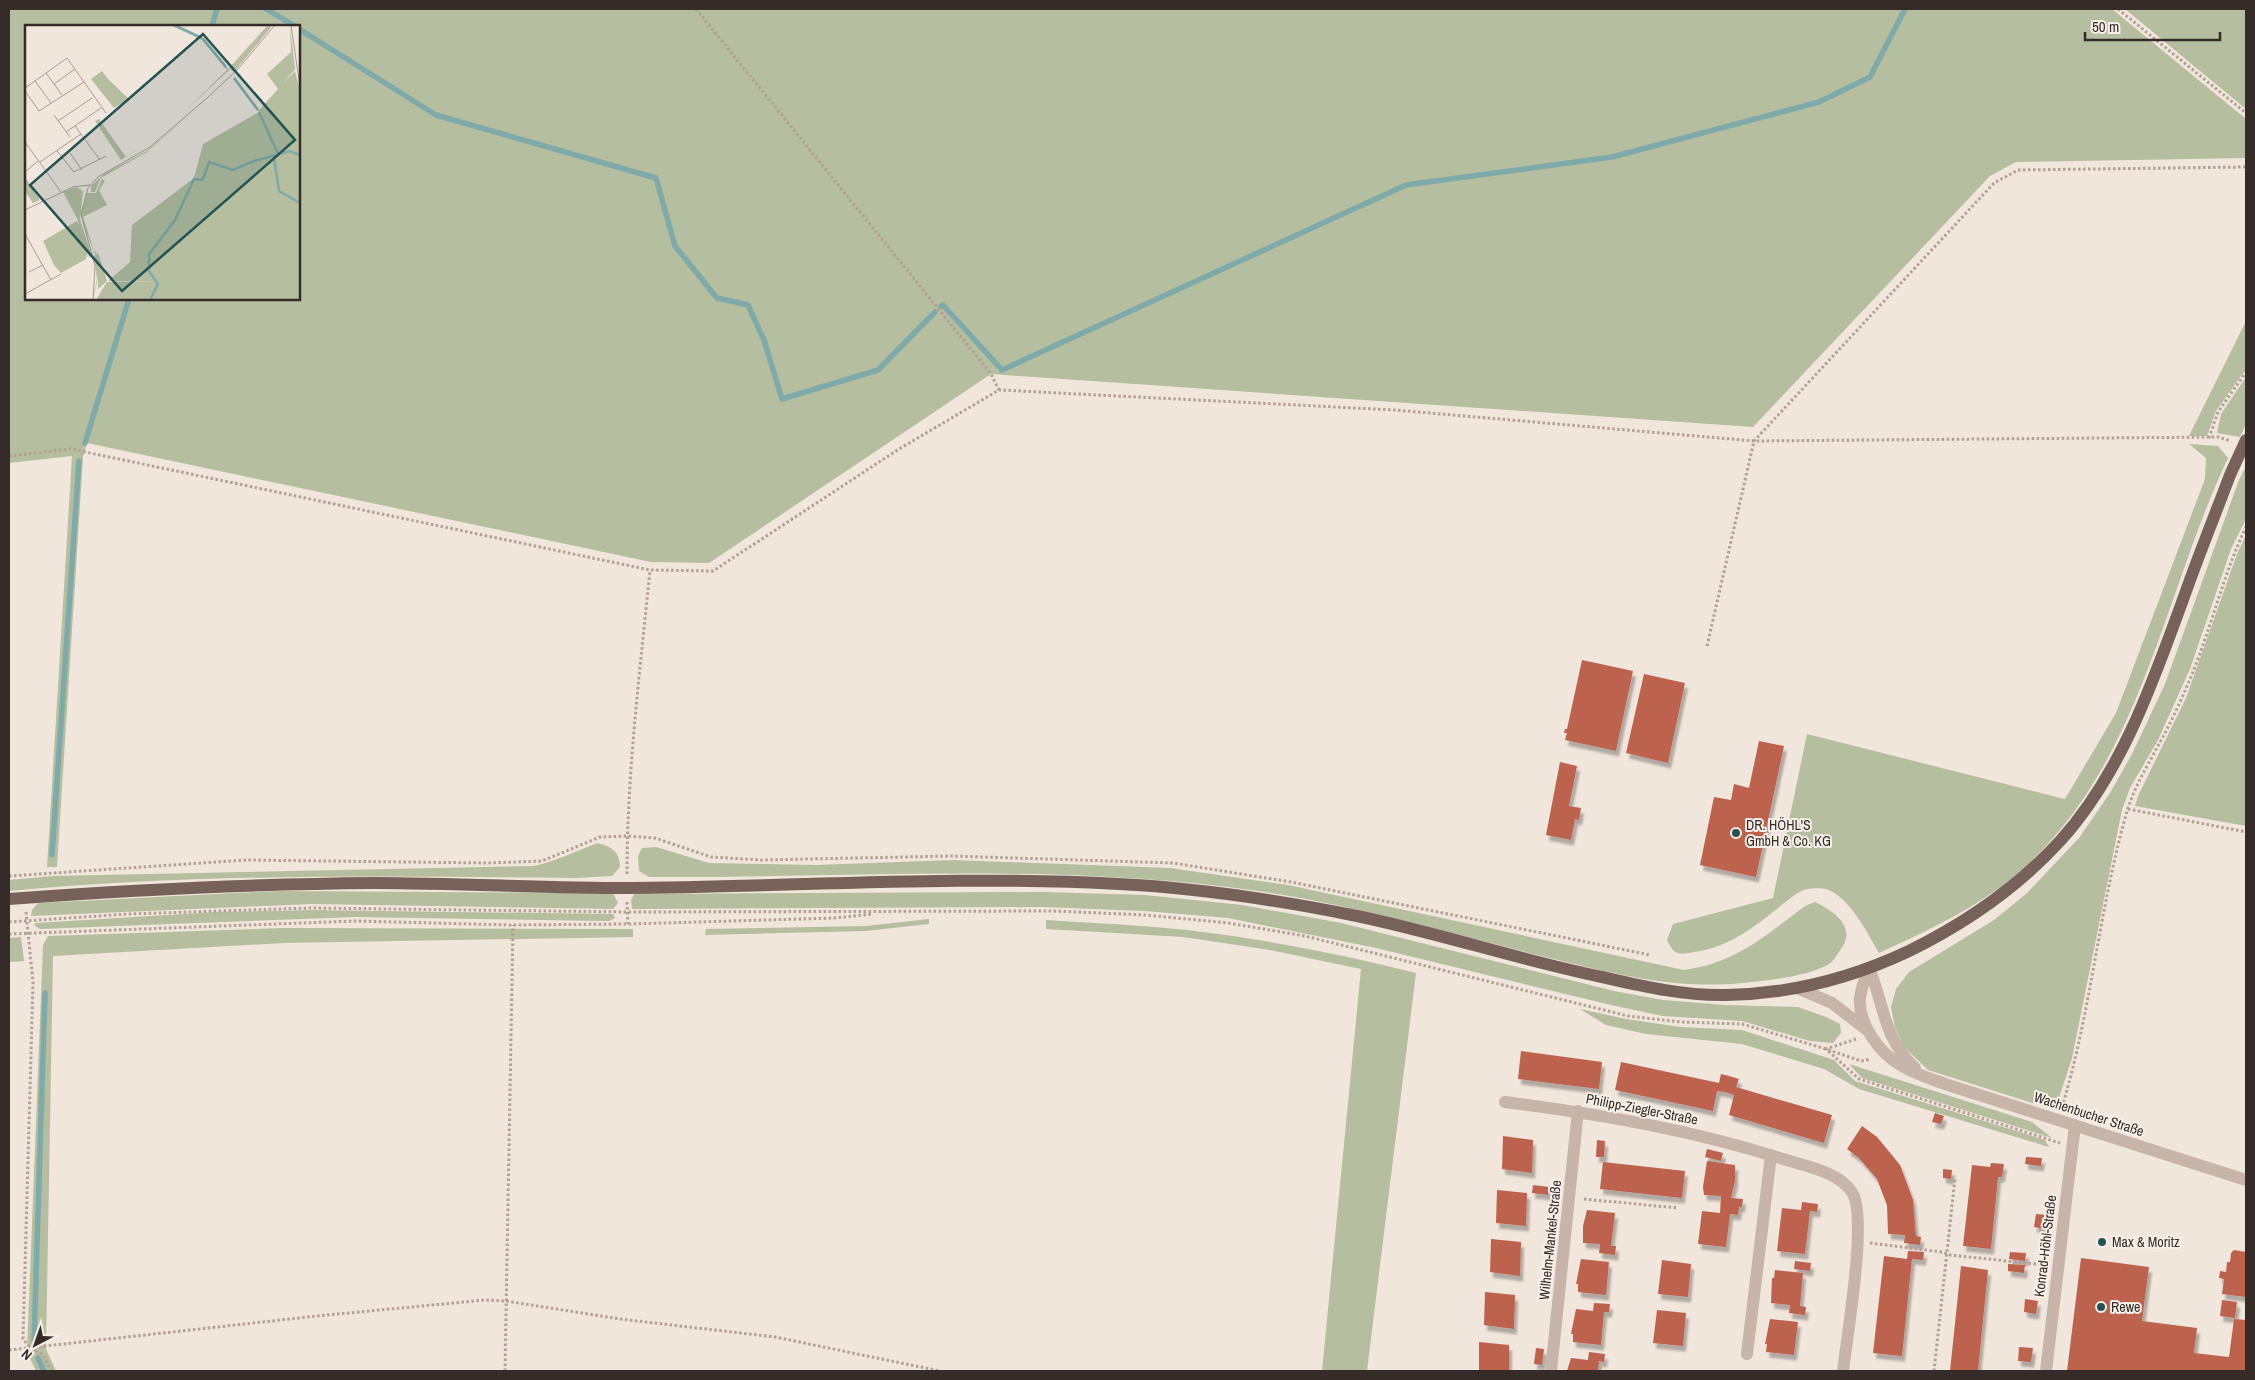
<svg xmlns="http://www.w3.org/2000/svg" width="2255" height="1380" viewBox="0 0 2255 1380" font-family="'Archivo Narrow',sans-serif">
<style>
.green{fill:#b5be9e;fill-rule:evenodd}
.lines{fill:none;stroke-linecap:round;stroke-linejoin:round}
.stream{stroke:#7eabaa;stroke-width:5.5}
.building{fill:#bc624e;filter:url(#shadow)}
.path{stroke:#b39f94;stroke-width:3;stroke-dasharray:2.5 2.5;stroke-linecap:butt}
.minor{stroke:#c7b5a9;stroke-width:12}
.major{stroke:#76625b;stroke-width:12}
.poi-dot{fill:#215353;stroke:#f8f0e8;stroke-width:2}
.labels{text-anchor:middle;stroke-width:4;stroke-linejoin:round;paint-order:stroke}
.poi-label{font-size:14px;fill:#352c29;stroke:#f8f0e8;text-anchor:start}
.street-label{font-size:14px;fill:#352c29;stroke:#f8f0e8}
.inset-river{fill:none;stroke:#7eabaa;stroke-width:2.5}
.inset-road{fill:none;stroke:#a59c94;stroke-width:1}
.view{fill:#215353;fill-opacity:0.15;stroke:#215353;stroke-width:2.5}
.inset-edge{fill:none;stroke:#352c29;stroke-width:2.5}
</style>
<defs>
<filter id="shadow"><feDropShadow dx="3" dy="5.5" stdDeviation="1" flood-color="#0004"/></filter>
</defs>
<rect width="100%" height="100%" fill="#f0e6dc"/>
<path class="green" d="M9 9H2112L2246 119V158L2016 162 1990 176 1753 427 991 374 709 563 651 562 87 443 83 457 57 867H47L72 456 9 463ZM26 26H299V299H26Z
M2125 9H2246V109Z
M2246 321V369L2216 411 2207 436H2189Z
M2246 377V424L2240 437 2217 433 2221 414Z
M2189 444 2218 446 2228 458C2158 606 2139 784 1999 888 1962 915 1920 934 1879 953 1868 934 1849 896 1826 889 1821 888 1813 888 1807 889 1796 892 1787 901 1778 908 1753 928 1727 948 1694 952 1678 955 1674 955 1667 940L1673 924 1773 898 1807 734 2065 799 2116 713 2205 479 2206 458Z
M2246 466V519L2231 549 2190 669 2158 740 2130 788 2122 810 2072 1058 2055 1110 1928 1070 1904 1047 1895 1028 1891 1007 1896 989 1909 972 1994 920 2026 894 2079 838 2110 793 2132 754 2165 684 2239 480Z
M2246 535V826L2135 806 2138 796 2186 698 2237 554Z
M598 843C611 847 620 851 620 867L612 876 575 878C386 876 197 873 9 891V880L53 876 534 866C556 861 576 851 598 843Z
M656 847 709 863 816 865 953 860 1170 868 1288 885 1684 970C1736 963 1765 936 1805 906L1815 902C1834 911 1857 927 1841 949 1837 954 1834 961 1829 964 1811 976 1764 981 1742 983 1674 990 1610 973 1546 957 1450 934 1356 905 1258 891 1056 862 852 878 649 877L639 871 638 856 642 848Z
M278 891 613 893 618 903 613 909 311 904 31 916 32 910 38 903Z
M1043 892 1145 895 1242 905 1341 923 1614 991 1663 1000 1724 1005 1798 1007 1826 1017 1840 1024 1841 1033 1833 1043 1810 1041 1742 1021 1663 1016 1611 1005 1376 948 1228 918 1145 911 1043 907 632 909 631 900 634 894Z
M310 910 613 914 615 918 609 921 356 917 40 929 34 925 36 923 216 912Z
M929 919V924L866 931 705 935 706 929 866 926Z
M1046 920C1093 923 1140 925 1187 930 1264 939 1341 954 1416 973L1367 1371H1322L1361 969 1270 950 1183 937 1046 929Z
M284 928 633 929V937L284 943 53 956 46 1349 56 1371H36L27 1352 43 945 48 936Z
M21 937 24 961 9 962V938Z
M1580 1009 1626 1019 1680 1027 1742 1030 1834 1060 1855 1081 2045 1140 2049 1147 1859 1089 1824 1069 1742 1044 1646 1034 1606 1025Z
M1849 1064 2032 1122 2052 1138 1862 1078Z"/>
<g class="lines">
<path class="stream" d="M266 9 295 26
M212 26 217 9
M299 29 436 115 656 178 675 246 717 298 748 305 764 340 782 399 878 370 935 312
M941 306 943 305 1002 370 1406 185 1612 157 1819 102 1870 77 1905 9
M85 443 129 299
M52 855 79 461
M34 1340 45 993
M38 1358 44 1371"/>
</g>
<path class="building" d="M1582 660 1633 671 1616 751 1565 740 1567 733H1564L1565 729H1567Z
M1644 674 1685 683 1668 763 1626 753Z
M1759 741 1784 746 1756 877 1700 865 1714 797 1731 800 1734 784 1749 788Z
M1560 762 1577 766 1569 806 1581 808 1579 820 1575 819 1571 840 1546 835Z
M1521 1051 1602 1062 1599 1089 1518 1079Z
M1621 1062 1719 1083 1721 1074 1729 1076 1739 1079 1736 1087 1832 1115 1824 1143 1729 1115 1734 1095 1725 1092 1717 1091 1713 1111 1615 1090Z
M1935 1113 1944 1116 1941 1124 1932 1122Z
M1862 1126 1877 1137 1900 1165 1913 1200 1916 1236 1921 1237 1920 1245 1904 1243 1905 1235 1888 1234 1887 1205 1877 1179 1859 1158 1847 1149Z
M1503 1136 1533 1140 1532 1173 1502 1169Z
M1597 1140 1605 1141 1604 1157H1596Z
M1707 1149 1723 1153 1721 1161 1705 1157Z
M2026 1157 2042 1158 2041 1166 2025 1164Z
M1707 1161 1735 1165V1181L1731 1198 1743 1199 1742 1207H1739L1738 1215 1730 1214 1726 1247 1698 1244 1702 1211 1720 1213 1721 1196 1704 1195 1703 1187Z
M1603 1162 1685 1171 1682 1198 1600 1189Z
M1991 1163 2004 1164 2002 1177H1998L1991 1249 1963 1246 1972 1165 1990 1167Z
M1943 1169 1952 1170 1951 1179 1943 1178Z
M1533 1185 1549 1187 1548 1195 1532 1193Z
M1497 1190 1527 1193 1526 1226 1496 1223Z
M1802 1202 1818 1204 1817 1212 1810 1211 1805 1254 1777 1251 1782 1208 1801 1210Z
M1587 1210 1615 1213 1611 1246H1616L1615 1255 1599 1253 1600 1244 1583 1243V1226Z
M2036 1214 2047 1215 2045 1229 2034 1227Z
M1491 1239 1521 1242 1520 1276 1490 1272Z
M2234 1250 2246 1252V1297L2222 1294 2224 1279 2219 1278 2220 1271 2226 1272 2227 1262H2230L2231 1253Z
M1908 1251 1924 1252 1923 1260 1912 1259 1902 1356 1873 1353 1884 1256 1907 1259Z
M2010 1252 2026 1253 2025 1261 2009 1259Z
M2081 1258 2149 1267 2142 1321 2197 1328 2194 1353 2229 1357 2234 1319 2246 1320V1371H2067Z
M1581 1259 1609 1262 1606 1295 1578 1292V1284H1576Z
M1662 1260 1691 1264 1688 1297 1658 1294Z
M1795 1261 1811 1263 1810 1271 1794 1269Z
M2008 1264 2025 1265 2024 1273 2008 1271Z
M1961 1266 1988 1270 1978 1371H1950Z
M1775 1270 1803 1273 1800 1306 1806 1307 1805 1315 1789 1313 1790 1305 1771 1303 1772 1278H1774Z
M1485 1292 1515 1295 1514 1329 1484 1325Z
M2025 1299 2038 1301 2036 1314 2024 1312Z
M2222 1300 2237 1302 2235 1318 2220 1316Z
M1594 1303 1610 1304 1609 1312H1604L1601 1345 1573 1342V1334H1571L1576 1309 1593 1311Z
M1657 1310 1686 1313 1683 1346 1653 1343Z
M1770 1319 1798 1322 1794 1355 1766 1352 1767 1344H1765Z
M1479 1342 1509 1345V1371H1479Z
M2019 1347 2033 1348 2031 1362 2018 1361Z
M1536 1348 1544 1349 1542 1365 1534 1364Z
M1589 1352 1605 1354 1604 1362 1599 1361 1598 1371H1567L1571 1358 1588 1360Z"/>
<g class="lines">
<path class="path" d="M696 9 991 374 999 390
M2118 9 2246 113
M2209 438 2218 412 2246 372
M9 456 71 449 650 570 713 571 899 449 999 390 1395 410 1754 441 2218 437 2231 441
M1707 646 1754 441 1994 183 2018 170 2246 167
M2128 809 2246 832
M627 874C627 773 640 671 650 570
M9 876 246 860 487 863 542 861 600 837 627 836 655 838 711 857 761 860 952 856 1173 863 1291 882 1650 955
M627 902 628 924
M26 912 33 982 23 1339 31 1349 43 1355 51 1371
M9 922 128 914 310 908 627 912 1053 911 1146 915 1228 923 1305 936 1628 1016 1681 1022 1742 1024 1826 1049 1861 1061 1871 1059
M9 934 355 921 513 925 628 924 834 918 873 914
M1856 1039 1826 1049 1859 1079 2060 1143
M2062 1107C2092 1009 2099 906 2128 808 2135 786 2148 765 2159 744 2172 721 2183 696 2193 672 2212 624 2224 573 2246 527
M1584 1199 1678 1208
M1870 1243 1942 1252 1950 1255 2045 1265
M9 1350 317 1316 485 1300 506 1301 620 1319 775 1337 940 1371
M505 1371 513 925
M1934 1371 1955 1178"/>
<path class="minor" d="M1869 968C1865 978 1861 988 1860 998 1858 1024 1880 1054 1902 1066 1915 1074 1931 1079 1945 1084L2246 1180
M1869 968C1885 1007 1883 1038 1915 1068
M1797 988 1832 1003 1867 1030
M1505 1102C1600 1114 1692 1130 1783 1159 1805 1166 1841 1172 1853 1194 1867 1221 1847 1336 1843 1371
M1747 1354 1771 1155
M1551 1371 1578 1111
M2046 1371 2075 1125"/>
<path class="major" d="M9 899C131 890 252 884 374 883 459 883 543 888 627 888 791 887 955 875 1119 884 1199 888 1278 900 1357 916 1439 933 1519 960 1602 977 1642 986 1685 996 1726 995 1790 994 1852 978 1909 951 1966 923 2018 887 2061 840 2123 771 2154 679 2185 594 2199 554 2215 515 2230 475L2246 440"/>
</g>
<g class="poi-dot">
<circle cx="1736" cy="833" r="5"/>
<circle cx="2102" cy="1242" r="5"/>
<circle cx="2101" cy="1307" r="5"/>
</g>
<g class="labels">
<g class="poi-label">
<text x="1746" y="830">DR. HÖHL'S<tspan x="1746" dy="16">GmbH &amp; Co. KG</tspan></text>
<text x="2112" y="1247">Max &amp; Moritz</text>
<text x="2111" y="1312">Rewe</text>
</g>
<g class="street-label">
<text transform="translate(1642 1109) rotate(11)" y="5">Philipp-Ziegler-Straße</text>
<text transform="translate(2089 1114) rotate(18)" y="5">Wachenbucher Straße</text>
<text transform="translate(1550 1240) rotate(-84)" y="5">Wilhelm-Mankel-Straße</text>
<text transform="translate(2045 1246) rotate(-83)" y="5">Konrad-Höhl-Straße</text>
</g>
</g>
<g transform="translate(25 25)">
<rect width="275" height="275" fill="#f0e6dc"/>
<path d="M145 0 178 13 204 45 160 86 202 45 177 15ZM243 0H246L245 3 248 0 209 47 204 43ZM265 0 270 44 258 58 270 46 275 66V275H71L82 257 130 256H83L105 237 107 200 169 153 178 119 234 87 208 52 234 85 253 64 242 49 266 27ZM77 46 84 55 104 74 89 83 66 54ZM163 91 122 127 76 153 70 167H66V161L79 149 122 126ZM74 94 101 132 128 114 96 135 70 96ZM0 152 15 175 8 178 0 166ZM77 154 80 156 74 165 82 180 58 192 69 226 72 227 70 229 59 202 56 188 62 168H71ZM51 162 58 166 55 195 67 231 64 232 63 227 61 234 36 248 29 240 18 216 52 196 54 201 53 195 38 167ZM73 228 82 256 73 264V253L68 275 72 254 69 231Z" fill="#b5be9e"/>
<path class="inset-river" d="M149 0 177 13M178 14 201 42M209 53 233 85M234 87 254 131M249 133 254 166 275 178M178 154 184 137 208 145 229 136 265 126 275 130M125 275 133 259 124 246V229L150 195 169 154 178 155"/>
<path class="inset-road" d="M266 0 275 62M21 48 37 70M10 56 26 78M29 59 50 44M0 63 42 33 81 88M0 66 14 86 59 57M29 90 45 112M33 96 67 73M50 101 75 135M41 107 76 83M0 117 36 167M32 126 49 147 81 131M45 128 57 145M15 137 56 109M0 147 13 136M0 185 48 162 65 160M0 209 26 255M4 247 18 240M0 269 36 249M68 275 70 241 56 189 63 163 73 152 125 122 182 73 213 44 250 0"/>
<path class="view" d="M178 9 270 115 97 266 5 160Z"/>
<rect width="275" height="275" class="inset-edge"/>
</g>
<rect width="2255" height="1380" fill="none" stroke="#352c29" stroke-width="20"/>
<g transform="translate(35 1345) rotate(221)" stroke="#f8f0e8" stroke-width="4" paint-order="stroke">
<path d="M0-4L9 19L0 12L-9 19Z" fill="#352c29"/>
<text y="-8" font-size="14" font-weight="bold" text-anchor="middle" fill="#352c29">N</text>
</g>
<path d="M2085 32v8h135v-8" fill="none" stroke="#352c29" stroke-width="2.5"/>
<text x="2092" y="32" font-size="15" fill="#352c29" stroke="#f8f0e8" stroke-width="4" paint-order="stroke">50 m</text>
</svg>
